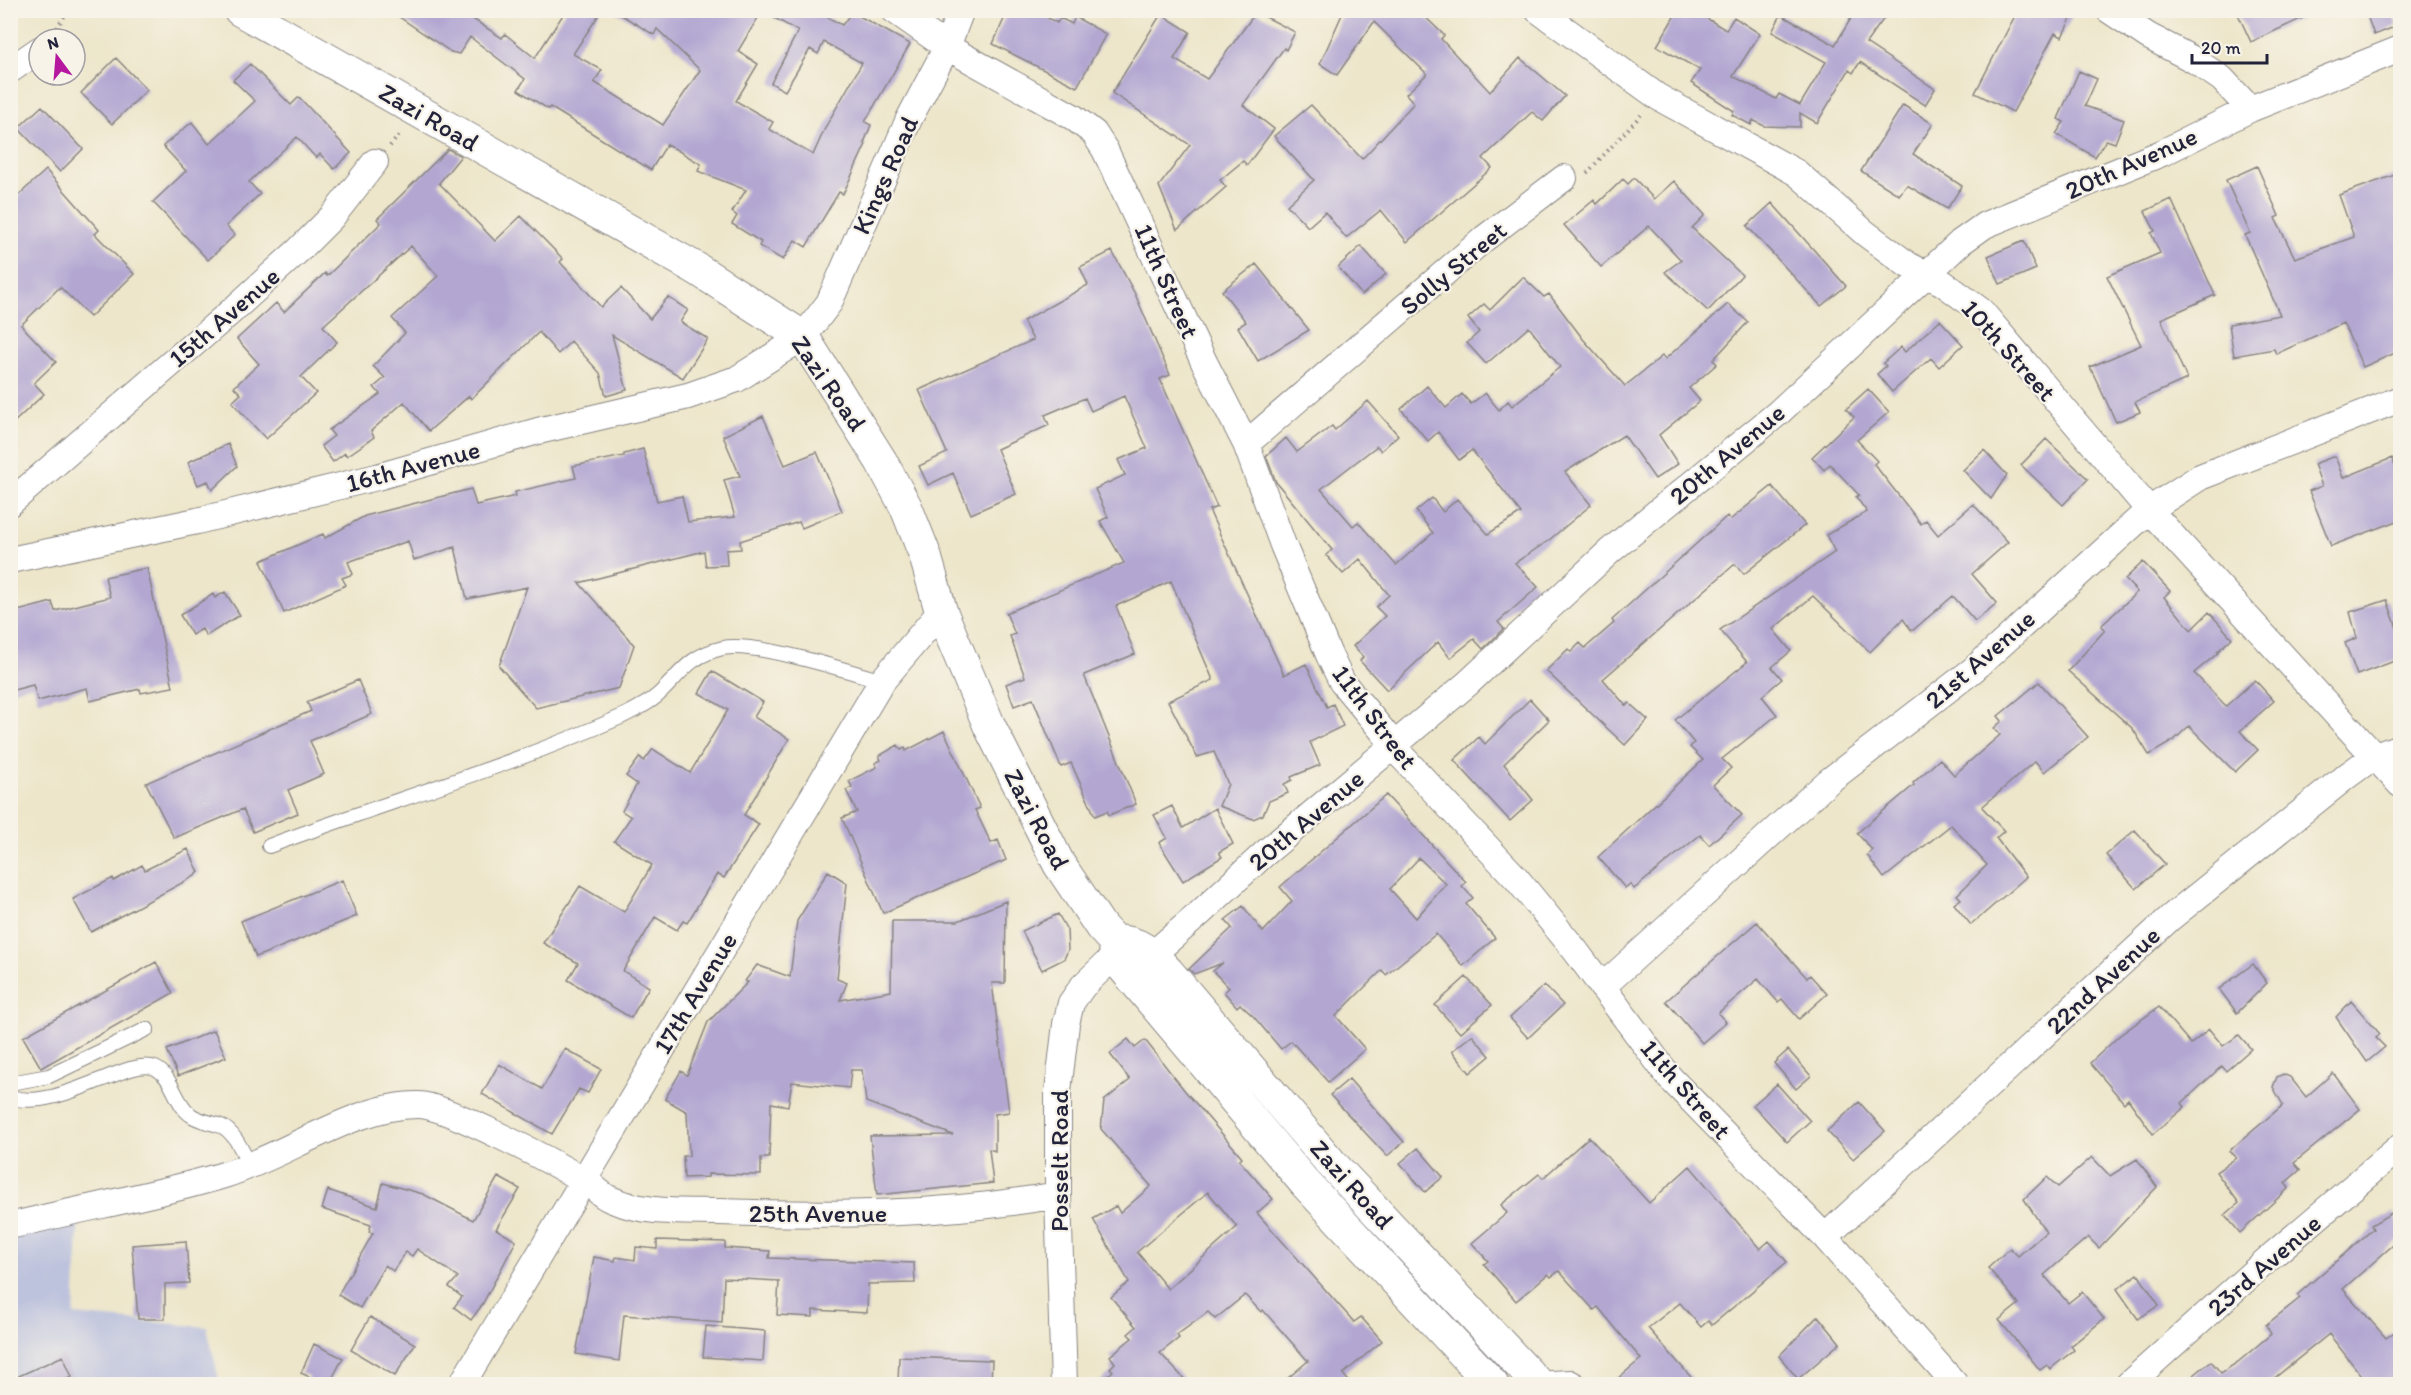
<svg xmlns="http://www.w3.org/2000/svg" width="2411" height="1395" viewBox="0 0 2411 1395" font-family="Itim,sans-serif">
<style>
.industrial{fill:#bec3dd}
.building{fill:#b3a7d2;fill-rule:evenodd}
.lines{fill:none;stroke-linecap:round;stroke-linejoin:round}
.service-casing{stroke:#888482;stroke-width:16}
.minor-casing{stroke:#888482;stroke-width:28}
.tertiary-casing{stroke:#888482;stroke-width:34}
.path{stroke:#888482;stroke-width:4;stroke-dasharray:1.5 4.5;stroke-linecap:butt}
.service{stroke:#fff;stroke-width:14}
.minor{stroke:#fff;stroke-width:26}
.tertiary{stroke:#fff;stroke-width:32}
.labels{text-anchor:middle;stroke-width:4.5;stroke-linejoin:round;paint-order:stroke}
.street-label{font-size:26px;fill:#22223b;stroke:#f7f3e8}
</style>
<rect width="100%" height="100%" fill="#f7f3e8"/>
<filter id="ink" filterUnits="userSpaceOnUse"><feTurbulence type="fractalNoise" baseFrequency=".0167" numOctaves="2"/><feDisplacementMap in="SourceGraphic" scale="12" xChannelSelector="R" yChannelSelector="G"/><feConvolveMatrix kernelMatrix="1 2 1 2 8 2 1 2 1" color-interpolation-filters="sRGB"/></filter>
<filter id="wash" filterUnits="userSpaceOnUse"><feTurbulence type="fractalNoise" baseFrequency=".008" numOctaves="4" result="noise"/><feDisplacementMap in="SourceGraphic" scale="24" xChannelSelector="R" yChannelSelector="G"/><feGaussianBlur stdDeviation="1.35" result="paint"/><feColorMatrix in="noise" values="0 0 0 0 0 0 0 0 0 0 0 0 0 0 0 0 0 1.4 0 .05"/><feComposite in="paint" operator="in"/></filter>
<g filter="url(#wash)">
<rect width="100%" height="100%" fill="#ede6ca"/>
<path class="industrial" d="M79 1211 74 1315 207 1327 220 1384H11V1230Z"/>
<g id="blocks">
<path class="building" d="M389 10H459L502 38 505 34 535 58 566 10H602L573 54 602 70 594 82 663 125 700 70 657 29 654 35 613 10H814L842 25 852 12 910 44 865 122 871 125 864 143 866 144 843 194 839 192 806 247 795 240 783 260 759 246 761 242 732 224 737 216 732 212 746 190 698 171 701 164 667 144 651 170 550 107 548 109 518 90 525 79 470 37 459 54 451 52ZM762 11 798 31 771 83 785 91 810 49 818 54 824 42 862 63 826 126 813 155 769 129 773 122 736 101 758 64 738 51Z
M1008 10H1034L1057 23 1060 18 1072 24 1075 17 1106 34 1077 87 993 44Z
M1344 10H1418L1444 35 1441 39 1490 92 1520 58 1565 96 1543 121 1532 112 1483 158 1492 168 1407 242 1381 210 1346 238 1325 212 1308 227 1287 205 1314 180 1274 136 1311 105 1362 159 1414 103 1406 94 1427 74 1374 22 1337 75 1320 64Z
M1678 10H1693L1726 30 1734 17 1760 34 1733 76 1776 99 1779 94 1800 105 1826 62 1772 32 1781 15 1835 45 1856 10H1890L1866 43 1935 89 1925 105 1860 62 1853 73 1849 70 1817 123 1800 113V127L1764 126 1753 120 1751 125 1732 115 1734 111 1691 83 1700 70 1657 46Z
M2018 10H2075L2062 37 2055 33 2013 112 1975 93Z
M2236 10H2320L2251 42Z
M2365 10H2391L2397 26 2374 35Z
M1256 12 1295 32 1286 50 1284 48 1243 105 1274 129 1247 165 1243 161 1220 180 1226 187 1177 230 1159 186 1190 145 1112 93 1161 14 1190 32 1174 59 1207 79Z
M116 58 147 90 112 124 81 93Z
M250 64 291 105 299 97 351 153 334 169 320 154 316 158 297 137 249 182 260 194 226 226 235 235 208 260 153 202 186 171 163 146 192 122 209 144 255 101 233 80Z
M2079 71 2097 79 2085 106 2124 120 2115 143 2106 140 2095 157 2056 134 2064 122 2058 119Z
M1903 105 1933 124 1913 154 1962 186 1947 209 1907 185 1899 195 1861 171Z
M42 106 83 149 60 172 18 128Z
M448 149 461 156 439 183 495 241 521 216 563 259 560 262 601 307 621 288 650 319 668 297 688 310 680 322 708 339 683 378 612 335 627 390 606 396 600 373 571 341 558 354 539 332 471 399 469 396 429 431 404 402 371 431 374 437 347 456 345 453 333 462 321 446 334 436 329 430 380 394 374 387 385 378 373 366 405 333 392 318 438 276 411 246 323 326 337 342 301 377 316 393 266 439 232 402 241 394 234 387 259 364 237 339 276 303 284 312 325 273 327 276 381 223 377 219Z
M2257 166 2279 216 2275 218 2295 258 2354 237 2339 195 2400 173V351L2363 367 2343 323 2276 354 2274 349 2234 356 2229 324 2280 315 2245 235 2250 233 2226 180Z
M46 170 99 230 95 234 134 274 90 317 60 287 21 325 56 362 34 383 44 394 10 426V203Z
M1634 178 1654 199 1674 181 1705 215 1692 228 1742 275 1708 311 1665 272 1681 260 1649 226 1601 267 1564 225 1594 200 1597 204 1623 179 1628 184Z
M2171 199 2215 295 2161 319 2187 379 2135 402 2140 412 2116 422 2090 367 2141 345 2107 276 2160 253 2151 233 2155 231 2145 211Z
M1772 203 1846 286 1821 306 1747 226Z
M2024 241 2036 269 2000 284 1988 256Z
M1361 246 1386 274 1362 295 1338 267Z
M1112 251 1135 294 1170 375 1160 379 1217 507 1209 510 1284 675 1306 664 1327 707 1333 704 1343 726 1310 742 1320 765 1291 777 1292 780 1284 784 1288 793 1269 801 1263 815 1253 819 1219 806 1228 784 1214 752 1197 757 1168 701 1213 680 1171 581 1116 606 1135 654 1084 675 1136 804 1109 815 1107 811 1095 816 1071 763 1061 767 1033 699 1014 706 1006 684 1025 677 1010 636 1015 634 1006 613 1124 563 1100 521 1108 517 1095 489 1125 475 1118 460 1147 448 1124 396 1091 411 1085 398 1045 415 1049 425 997 449 1016 494 971 514 953 473 928 485 919 466 947 453 919 390 1033 340 1023 321 1088 285 1080 267Z
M1256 264 1309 330 1258 361 1238 327 1246 322 1222 291Z
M1523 277 1544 297 1549 294 1583 339 1625 386 1662 356 1665 359 1728 304 1748 322 1713 360 1717 364 1689 388 1700 401 1659 435 1678 464 1655 479 1624 435 1565 472 1591 505 1548 541 1515 563 1538 587 1498 622 1504 629 1483 649 1474 639 1450 658 1438 642 1387 690 1360 661 1363 657 1353 646 1385 616 1376 607 1389 595 1360 559 1343 574 1326 555 1332 550 1276 482 1266 456 1286 438 1297 452 1332 426 1335 430 1368 401 1398 435 1381 451 1377 446 1321 489 1353 526 1358 522 1396 565 1433 533 1416 511 1432 498 1443 512 1457 499 1488 534 1521 513 1472 450 1459 460 1438 432 1428 441 1401 409 1427 386 1446 408 1462 394 1471 404 1485 393 1499 410 1508 401 1512 406 1560 367 1529 327 1486 364 1467 343 1479 332 1468 318 1484 304 1490 310Z
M1940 320 1963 345 1939 367 1931 358 1892 392 1877 374 1886 366 1883 363 1901 347 1905 352Z
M1868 389 1889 412 1857 440 1877 461 1874 464 1921 524 1926 520 1938 535 1973 504 2008 542 1972 574 1997 603 1975 621 1953 596 1912 631 1903 619 1870 652 1813 596 1773 629 1791 651 1772 667 1782 679 1762 696 1777 715 1722 759 1731 768 1713 785 1742 815 1709 845 1700 835 1634 889 1630 884 1625 888 1598 857 1703 760 1690 747 1694 743 1675 720 1747 662 1720 630 1835 552 1826 535 1867 512 1856 497 1859 495 1830 464 1824 470 1812 457 1854 417 1846 409Z
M763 416 785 465 817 452 842 511 802 528 799 522 740 541 741 549 726 550 727 565 706 566 704 551 579 583 634 645 619 688 536 708 499 666 527 587 467 599 455 547 414 560 408 541 348 562 353 574 342 578 346 585 284 613 261 561 323 534 325 538 365 516 471 489 476 505 516 496 515 492 576 478 573 466 624 456V454L643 449 657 501 682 496 688 522 735 517 724 480 740 476 723 436Z
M2046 439 2088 479 2063 505 2021 465Z
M228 444 237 466 212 490 208 481 198 485 188 462Z
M1984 450 2007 475 1991 499 1963 470Z
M2335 456 2343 478 2392 458 2400 479V520L2331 546 2309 491 2322 486 2314 464Z
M1772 486 1805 525 1744 574 1735 564 1603 679 1626 706 1629 703 1648 720 1625 745 1546 671 1568 649 1571 652 1580 643 1585 648 1614 623 1612 620 1727 516 1730 520Z
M2143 562 2170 591 2164 597 2191 630 2209 612 2232 638 2217 652 2218 653 2194 673 2226 706 2255 680 2274 701 2240 731 2258 750 2235 772 2189 726 2173 741 2149 755 2133 729 2068 671 2105 630 2101 626 2137 592 2125 579Z
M147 568 173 687 141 693 140 689 90 701 87 688 38 701 33 685 10 691V613L52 602 55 611 110 597 105 577Z
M225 592 240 615 206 636 202 629 192 635 180 615 213 594 215 598Z
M2387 600 2400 636V659L2357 675 2345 643 2357 638 2350 612Z
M712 671 763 702 754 717 789 739 744 815 759 824 724 878 717 874 687 923 683 921 677 930 655 917 623 971 649 987 631 1018 568 980 578 963 543 943 580 886 624 912 652 865 614 841 631 817 622 811 637 784 626 776 640 757 644 761 653 749 690 773 728 710 699 693Z
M358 680 372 714 310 741 324 774 288 790 298 813 253 832 243 809 174 838 146 783 311 711 307 702Z
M2039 682 2088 737 2044 772 2035 761 1982 807 2004 831 1996 838 2026 877 1971 925 1954 904 1961 899 1957 895 1987 865 1951 825 1884 878 1867 855 1872 850 1857 833 1914 785 1913 783 1940 759 1954 775 2000 735 1994 728 2002 721 1998 716Z
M1530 699 1549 720 1504 764 1533 800 1510 821 1454 760 1479 737 1485 744Z
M944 731 980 808 975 810 991 843 998 840 1006 860 883 913 842 818 857 812 846 790 852 787 849 781 877 767 875 763 881 760 879 756 898 745 901 750 905 748 906 751Z
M1386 795 1466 882 1462 886 1473 898 1466 904 1495 938 1463 966 1436 934 1386 975 1382 970 1336 1016 1365 1049 1328 1082 1291 1041 1281 1049 1254 1017 1240 1004 1237 1007 1224 992 1229 988 1213 971 1223 963 1194 974 1189 969 1232 928 1225 920 1243 906 1263 932 1292 901 1280 887ZM1419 858 1446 884 1416 918 1390 889Z
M1172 806 1183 828 1215 808 1233 844 1219 852 1222 857 1183 881 1159 843 1167 838 1154 815Z
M2135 830 2165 864 2136 889 2106 855Z
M188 849 199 872 195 876 91 932 73 899 113 878 114 881 142 865 145 870Z
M828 871 847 883 837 979 847 983 840 1000 891 991 892 921H958L1006 901 1005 983H992L1009 1112 995 1114V1151L989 1149 993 1183 877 1195 870 1136 953 1135 866 1102 862 1070H851L849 1088 792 1082 788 1106 771 1103 769 1158H761V1175L708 1174V1177L684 1178 683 1156H689L687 1112 665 1099 681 1071 687 1075 708 1022 748 982 745 981 757 965 790 977 797 921Z
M342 880 357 916 256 957 241 921Z
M1058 914 1067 930 1068 950 1064 959 1042 970 1022 931Z
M1757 922 1807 978 1810 975 1827 994 1799 1019 1782 999 1778 1002 1758 979 1718 1013 1726 1022 1702 1043 1666 1001Z
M156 962 173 993 41 1068 23 1037Z
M2253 964 2267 983 2237 1013 2219 989Z
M1466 977 1492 1005 1460 1033 1435 1005Z
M1544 985 1563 1005 1528 1038 1510 1018Z
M2351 1001 2380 1034 2376 1038 2385 1047 2367 1062 2336 1017Z
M2159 1007 2191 1044 2209 1029 2223 1046 2239 1035 2251 1049 2226 1071 2222 1066 2182 1103 2185 1107 2153 1134 2128 1099 2124 1103 2090 1063 2120 1035Z
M214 1030 226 1057 178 1076 167 1050Z
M1472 1035 1490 1056 1470 1073 1452 1051Z
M1128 1039 1135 1048 1145 1040 1185 1091 1242 1157 1239 1160 1273 1199 1257 1213 1354 1322 1361 1317 1382 1341 1343 1374 1351 1384H1281L1308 1361 1263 1310 1261 1312 1245 1295 1215 1319 1208 1312 1177 1335 1179 1338 1160 1353 1189 1384H1097L1113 1371 1110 1368 1115 1363 1110 1356 1132 1338 1128 1334 1136 1327 1111 1297 1129 1282 1093 1219 1116 1206 1120 1213 1151 1186 1101 1129 1104 1101 1130 1080 1110 1054ZM1208 1192 1237 1227 1168 1289 1137 1252Z
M565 1049 601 1069 588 1093 579 1089 552 1134 482 1094 499 1064 542 1089Z
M1788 1050 1811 1076 1796 1089 1774 1063Z
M2333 1073 2360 1109 2294 1163 2300 1170 2285 1183 2289 1188 2240 1233 2225 1215 2239 1203 2216 1172 2236 1158 2229 1151 2283 1105 2273 1087 2277 1077 2283 1074 2290 1077 2306 1097Z
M1349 1079 1404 1142 1387 1156 1330 1095Z
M1777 1084 1810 1121 1787 1142 1753 1105Z
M1859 1102 1885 1131 1853 1159 1827 1131Z
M1589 1137 1649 1203 1690 1166 1760 1249 1769 1241 1787 1262 1712 1325 1708 1321 1701 1327 1680 1303 1648 1328 1697 1384H1611L1641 1359 1598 1307 1594 1310 1559 1271 1551 1277 1548 1274 1516 1301 1484 1264 1488 1261 1472 1243 1507 1213 1501 1205 1539 1174 1543 1178Z
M1418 1148 1443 1177 1425 1192 1400 1163Z
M2092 1157 2110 1176 2137 1159 2157 1187 2099 1248 2088 1237 2044 1275 2068 1303 2082 1292 2104 1319 2071 1346 2074 1350 2050 1369 2047 1365 2040 1370 1999 1320 2019 1304 1988 1268 2010 1248 2018 1256 2046 1232 2024 1199 2047 1177 2058 1187Z
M498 1177 520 1189 496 1229 516 1241 482 1305 471 1320 454 1307 462 1297 449 1287 458 1277 417 1249 412 1256 406 1252 393 1271 385 1265 360 1308 338 1295 373 1233 369 1232 371 1225 322 1209 328 1190 377 1207 383 1183 423 1194 473 1220Z
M2393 1212 2400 1226V1239L2343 1289 2386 1338 2400 1328V1384H2368L2329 1334 2267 1384H2183L2211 1361 2221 1373 2238 1362 2271 1334 2266 1325 2300 1298 2297 1295 2373 1229 2371 1225Z
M657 1240 725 1242V1248L770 1251 769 1258 914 1263 915 1283 868 1284 867 1313 813 1310V1317L777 1315 779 1281 724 1278 722 1323 624 1315 619 1361 576 1354 594 1257 615 1261 616 1257 635 1260 636 1247 657 1249Z
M186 1241 189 1283 165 1284V1319H138L132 1245Z
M2138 1274 2159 1305 2138 1319 2117 1289Z
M1818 1316 1840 1343 1798 1379 1779 1356Z
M370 1317 415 1344 395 1376 351 1350Z
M706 1326 765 1331 763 1361 703 1357Z
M314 1344 343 1358 329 1384H306L310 1377 301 1373Z
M63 1356 72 1377 55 1384H10V1380Z
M899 1357 992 1360 991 1384H898Z"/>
</g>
</g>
<g filter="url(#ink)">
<use href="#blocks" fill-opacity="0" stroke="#888482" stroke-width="1.5"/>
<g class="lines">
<defs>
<path id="service" d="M269 846C387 802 508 767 623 716 635 710 648 704 658 695 681 674 688 656 723 648 754 641 849 671 882 681
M10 1083 49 1076 147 1029
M10 1097C58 1113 128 1056 155 1068 173 1076 175 1104 191 1115 199 1121 211 1122 221 1126 235 1132 243 1153 250 1166
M1534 1379 1571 1377 1578 1381"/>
<path id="minor" d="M894 10 947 47 1073 117 1094 133 1105 150 1204 362 1246 444 1283 545 1329 655 1342 682 1386 735 1393 747 1516 878 1575 950 1670 1078 1825 1237 1955 1384
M1538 10 1658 97 1797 173 1865 233 1908 265 1943 283 1981 311 2149 510 2400 784
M2109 10 2148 36 2194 60 2222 79 2250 109
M10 70 39 50
M1246 444 1485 238 1564 178
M10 503 234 309 300 249 332 217 375 162
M10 560 197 521 377 477 538 431 688 396 737 379 803 337 829 303 909 119 947 47 961 10
M1602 987 1829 781 1973 670 2149 510 2200 477 2400 399
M10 1226C81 1208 155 1196 224 1175 286 1156 356 1104 419 1105 446 1105 556 1164 583 1180 593 1185 600 1195 610 1199 643 1214 684 1211 719 1212 834 1216 944 1215 1058 1195
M1825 1237 2170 918 2344 778 2373 757 2400 747
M462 1384 882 681 941 611
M1064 1384 1058 1195V1091L1066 1024 1071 1003 1083 986 1106 964 1161 947 1199 914 1264 854 1467 684 1610 551 1778 413 1961 242 1985 225 2162 153 2250 109 2400 49
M2129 1384 2267 1260 2400 1147"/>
<path id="tertiary" d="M240 10 697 269 803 337 881 461 906 507 925 555 941 611 989 725 1059 864 1101 927 1114 941 1117 960 1305 1183 1492 1384
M1114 941C1141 941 1151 954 1168 972L1331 1163 1538 1384"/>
</defs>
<use href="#service" class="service-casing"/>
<use href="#minor" class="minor-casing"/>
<use href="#tertiary" class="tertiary-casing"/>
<path class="path" d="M54 33 68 10
M390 146 401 133
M1587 173 1641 115"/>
<use href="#service" class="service"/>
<use href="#minor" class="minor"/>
<use href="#tertiary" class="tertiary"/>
</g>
</g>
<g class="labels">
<g class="street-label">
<text transform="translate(429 117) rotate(30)" y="9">Zazi Road</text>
<text transform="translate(2131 163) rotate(-24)" y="9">20th Avenue</text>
<text transform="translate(885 175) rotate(-66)" y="9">Kings Road</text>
<text transform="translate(1453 268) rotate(-40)" y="9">Solly Street</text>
<text transform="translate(1167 281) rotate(66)" y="9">11th Street</text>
<text transform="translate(224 317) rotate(-41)" y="9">15th Avenue</text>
<text transform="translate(2009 350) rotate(48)" y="9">10th Street</text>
<text transform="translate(829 383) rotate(55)" y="9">Zazi Road</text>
<text transform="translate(1727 454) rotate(-40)" y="9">20th Avenue</text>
<text transform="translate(413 466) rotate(-15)" y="9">16th Avenue</text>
<text transform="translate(1980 659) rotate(-41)" y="9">21st Avenue</text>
<text transform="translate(1375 717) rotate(53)" y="9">11th Street</text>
<text transform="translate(1037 819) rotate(62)" y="9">Zazi Road</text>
<text transform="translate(1306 820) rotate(-40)" y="9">20th Avenue</text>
<text transform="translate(2103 980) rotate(-43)" y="9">22nd Avenue</text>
<text transform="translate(695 993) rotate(-59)" y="9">17th Avenue</text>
<text transform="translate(1686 1089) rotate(49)" y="9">11th Street</text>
<text transform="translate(1059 1161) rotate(-90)" y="9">Posselt Road</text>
<text transform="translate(1352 1184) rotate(48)" y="9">Zazi Road</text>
<text x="818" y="1222">25th Avenue</text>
<text transform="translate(2264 1265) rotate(-41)" y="9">23rd Avenue</text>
</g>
</g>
<rect width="2411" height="1395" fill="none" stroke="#f7f3e8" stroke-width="36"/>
<g transform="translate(57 57) rotate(344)"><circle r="28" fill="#f7f3e8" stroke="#a29fa3" stroke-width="1.5"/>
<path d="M0-4.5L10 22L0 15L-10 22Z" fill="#b5179e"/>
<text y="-9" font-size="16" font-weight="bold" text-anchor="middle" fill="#22223b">N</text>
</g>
<path d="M2192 54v9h75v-9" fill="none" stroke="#22223b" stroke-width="3"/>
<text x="2201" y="54" font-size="18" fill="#22223b" stroke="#f7f3e8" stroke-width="4.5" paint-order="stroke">20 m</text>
</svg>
